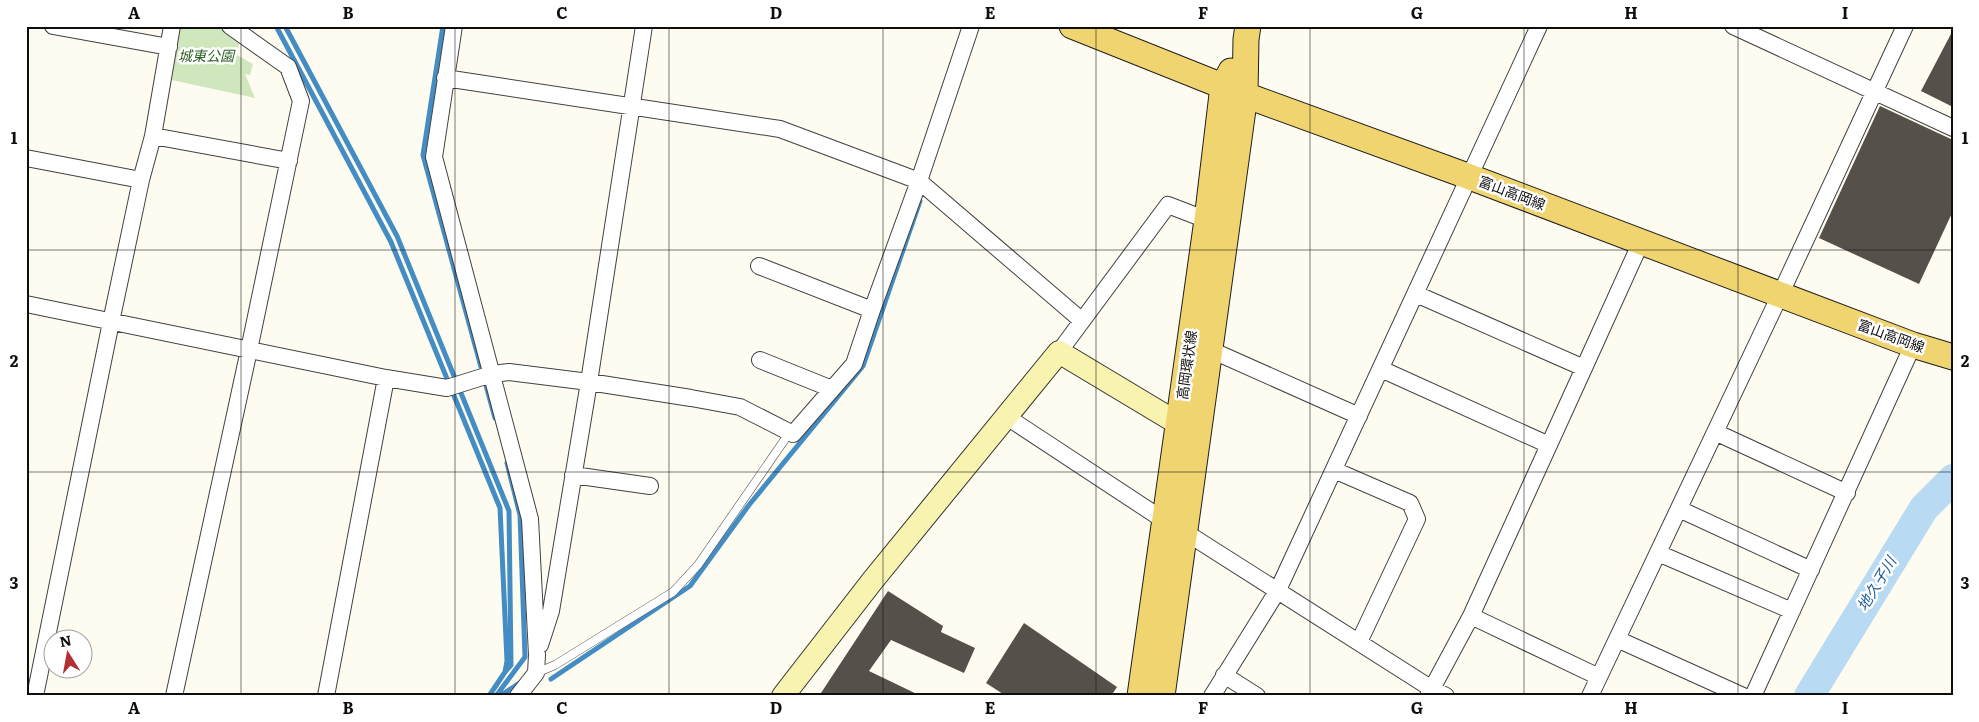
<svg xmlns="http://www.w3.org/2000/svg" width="1979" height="722" viewBox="0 0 1979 722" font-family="Literata,'Noto Sans JP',serif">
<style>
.green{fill:#d0e6bc}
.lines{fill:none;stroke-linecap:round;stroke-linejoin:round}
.stream{stroke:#448dc4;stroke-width:5}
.river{stroke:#b8daf2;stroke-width:30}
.building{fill:#56504b}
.lane-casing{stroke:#414141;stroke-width:9}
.street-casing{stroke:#414141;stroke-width:18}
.secondary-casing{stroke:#303030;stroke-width:24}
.primary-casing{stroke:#1f1f1f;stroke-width:27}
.lane{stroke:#fff;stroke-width:8}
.street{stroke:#fff;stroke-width:16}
.secondary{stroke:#f9f3b0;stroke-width:22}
.primary{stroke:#efd46f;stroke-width:25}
.grid{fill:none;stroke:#0e0e0e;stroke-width:1;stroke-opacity:0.55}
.labels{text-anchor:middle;stroke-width:5;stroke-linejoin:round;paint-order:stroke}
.park-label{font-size:14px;font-style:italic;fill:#2e6122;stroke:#fff}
.street-label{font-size:14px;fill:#0e0e0e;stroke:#fff}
.water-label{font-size:15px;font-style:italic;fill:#205f97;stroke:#fff}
.neatline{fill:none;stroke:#0e0e0e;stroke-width:2}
.grid-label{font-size:16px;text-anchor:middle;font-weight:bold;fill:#0e0e0e}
</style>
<rect width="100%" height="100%" fill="#fefcf0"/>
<path class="green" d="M180 26H242L237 55 253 64 250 75 245 74 255 98 172 80Z"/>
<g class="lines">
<path class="stream" d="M276 26 391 242 500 508 507 661 505 672 489 696
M285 26 397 236 509 511 511 665 505 672
M443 26 423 155 495 418
M551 679 690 586 749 505 863 366 920 201
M496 696 525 657 520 515 507 463
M500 696 521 682"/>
<path class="river" d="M1809 696 1924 508 1953 479"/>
</g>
<path class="building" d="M1953 30V107L1921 91Z
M1880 106 1953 140V211L1919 284 1819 238Z
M888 591 943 626 941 632 975 648 964 673 891 640 869 671 921 696H819Z
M1024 623 1117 687 1111 696H1006L986 683Z"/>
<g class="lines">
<defs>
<path id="lane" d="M536 673 555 665 673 592 698 565 790 432"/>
<path id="street" d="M53 26 169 47
M454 26 434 157 530 519 537 655 536 673 518 696
M1733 26 1953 128
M445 78 780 129 919 181 1081 320
M153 136 289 161
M26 158 141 180
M759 266 872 310
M1416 294 1584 368 1471 616
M26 304 386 378 447 388 492 374 509 372 589 382 691 398 740 407 793 434 854 364 872 310 919 181 971 26
M1211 350 1359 416
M1059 352 1168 205 1207 220
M760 360 832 389
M1584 368 1641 242
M1381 369 1549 445
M1007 417 1165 521
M1715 432 1847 493
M1334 470 1410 503 1417 519 1359 642
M573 475 650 486
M1679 509 1811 570
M1185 532 1432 689 1446 696
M1658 553 1792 611
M1617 639 1743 696
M540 645 551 611 589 382 644 26
M1224 675 1257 696
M35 696 111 322 141 180 153 136 172 26
M174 696 249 350 301 101 288 67 230 26
M326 696 386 378
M1212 696 1278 590 1539 26
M1428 696 1471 616 1599 677
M1590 696 1780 295 1905 26
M1753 696 1913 345"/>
<path id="secondary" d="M783 696 873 580 1059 352 1179 424 1194 425"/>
<path id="primary" d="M1072 26 1245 95 1470 177 1913 345 1953 357
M1140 696 1207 220 1223 86 1231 71
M1162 696 1245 95 1246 39 1248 26"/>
</defs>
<use href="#lane" class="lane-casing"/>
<use href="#street" class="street-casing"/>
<use href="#secondary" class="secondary-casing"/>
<use href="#primary" class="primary-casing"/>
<use href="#lane" class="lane"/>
<use href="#street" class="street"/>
<use href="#secondary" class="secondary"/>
<use href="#primary" class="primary"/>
</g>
<path class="grid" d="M241 26V696M455 26V696M669 26V696M883 26V696M1096 26V696M1310 26V696M1524 26V696M1738 26V696M26 250H1953M26 472H1953"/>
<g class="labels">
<g class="park-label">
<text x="206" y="61">城東公園</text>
</g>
<g class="street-label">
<text transform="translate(1512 193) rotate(21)" y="5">富山高岡線</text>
<text transform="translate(1891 336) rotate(20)" y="5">富山高岡線</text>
<text transform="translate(1187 365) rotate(-82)" y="5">高岡環状線</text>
</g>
<g class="water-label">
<text transform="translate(1877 584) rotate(-59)" y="5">地久子川</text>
</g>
</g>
<rect width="1979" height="722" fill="none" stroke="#ffffff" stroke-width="55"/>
<g transform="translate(68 654) rotate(349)"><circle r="24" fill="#ffffff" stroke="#9f9f9f"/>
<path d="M0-4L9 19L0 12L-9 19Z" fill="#b52f32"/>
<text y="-8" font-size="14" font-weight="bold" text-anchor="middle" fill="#0e0e0e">N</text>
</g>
<rect x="28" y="28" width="1924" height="666" class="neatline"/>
<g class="grid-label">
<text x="134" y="19">A</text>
<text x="348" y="19">B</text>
<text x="562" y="19">C</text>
<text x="776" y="19">D</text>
<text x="990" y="19">E</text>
<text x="1203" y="19">F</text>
<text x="1417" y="19">G</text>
<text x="1631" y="19">H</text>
<text x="1845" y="19">I</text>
<text x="14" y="144">1</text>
<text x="1965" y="144">1</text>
<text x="14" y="367">2</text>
<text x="1965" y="367">2</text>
<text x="14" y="589">3</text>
<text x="1965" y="589">3</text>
<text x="134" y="714">A</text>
<text x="348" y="714">B</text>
<text x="562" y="714">C</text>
<text x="776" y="714">D</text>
<text x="990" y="714">E</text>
<text x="1203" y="714">F</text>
<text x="1417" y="714">G</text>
<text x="1631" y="714">H</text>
<text x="1845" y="714">I</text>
</g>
</svg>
